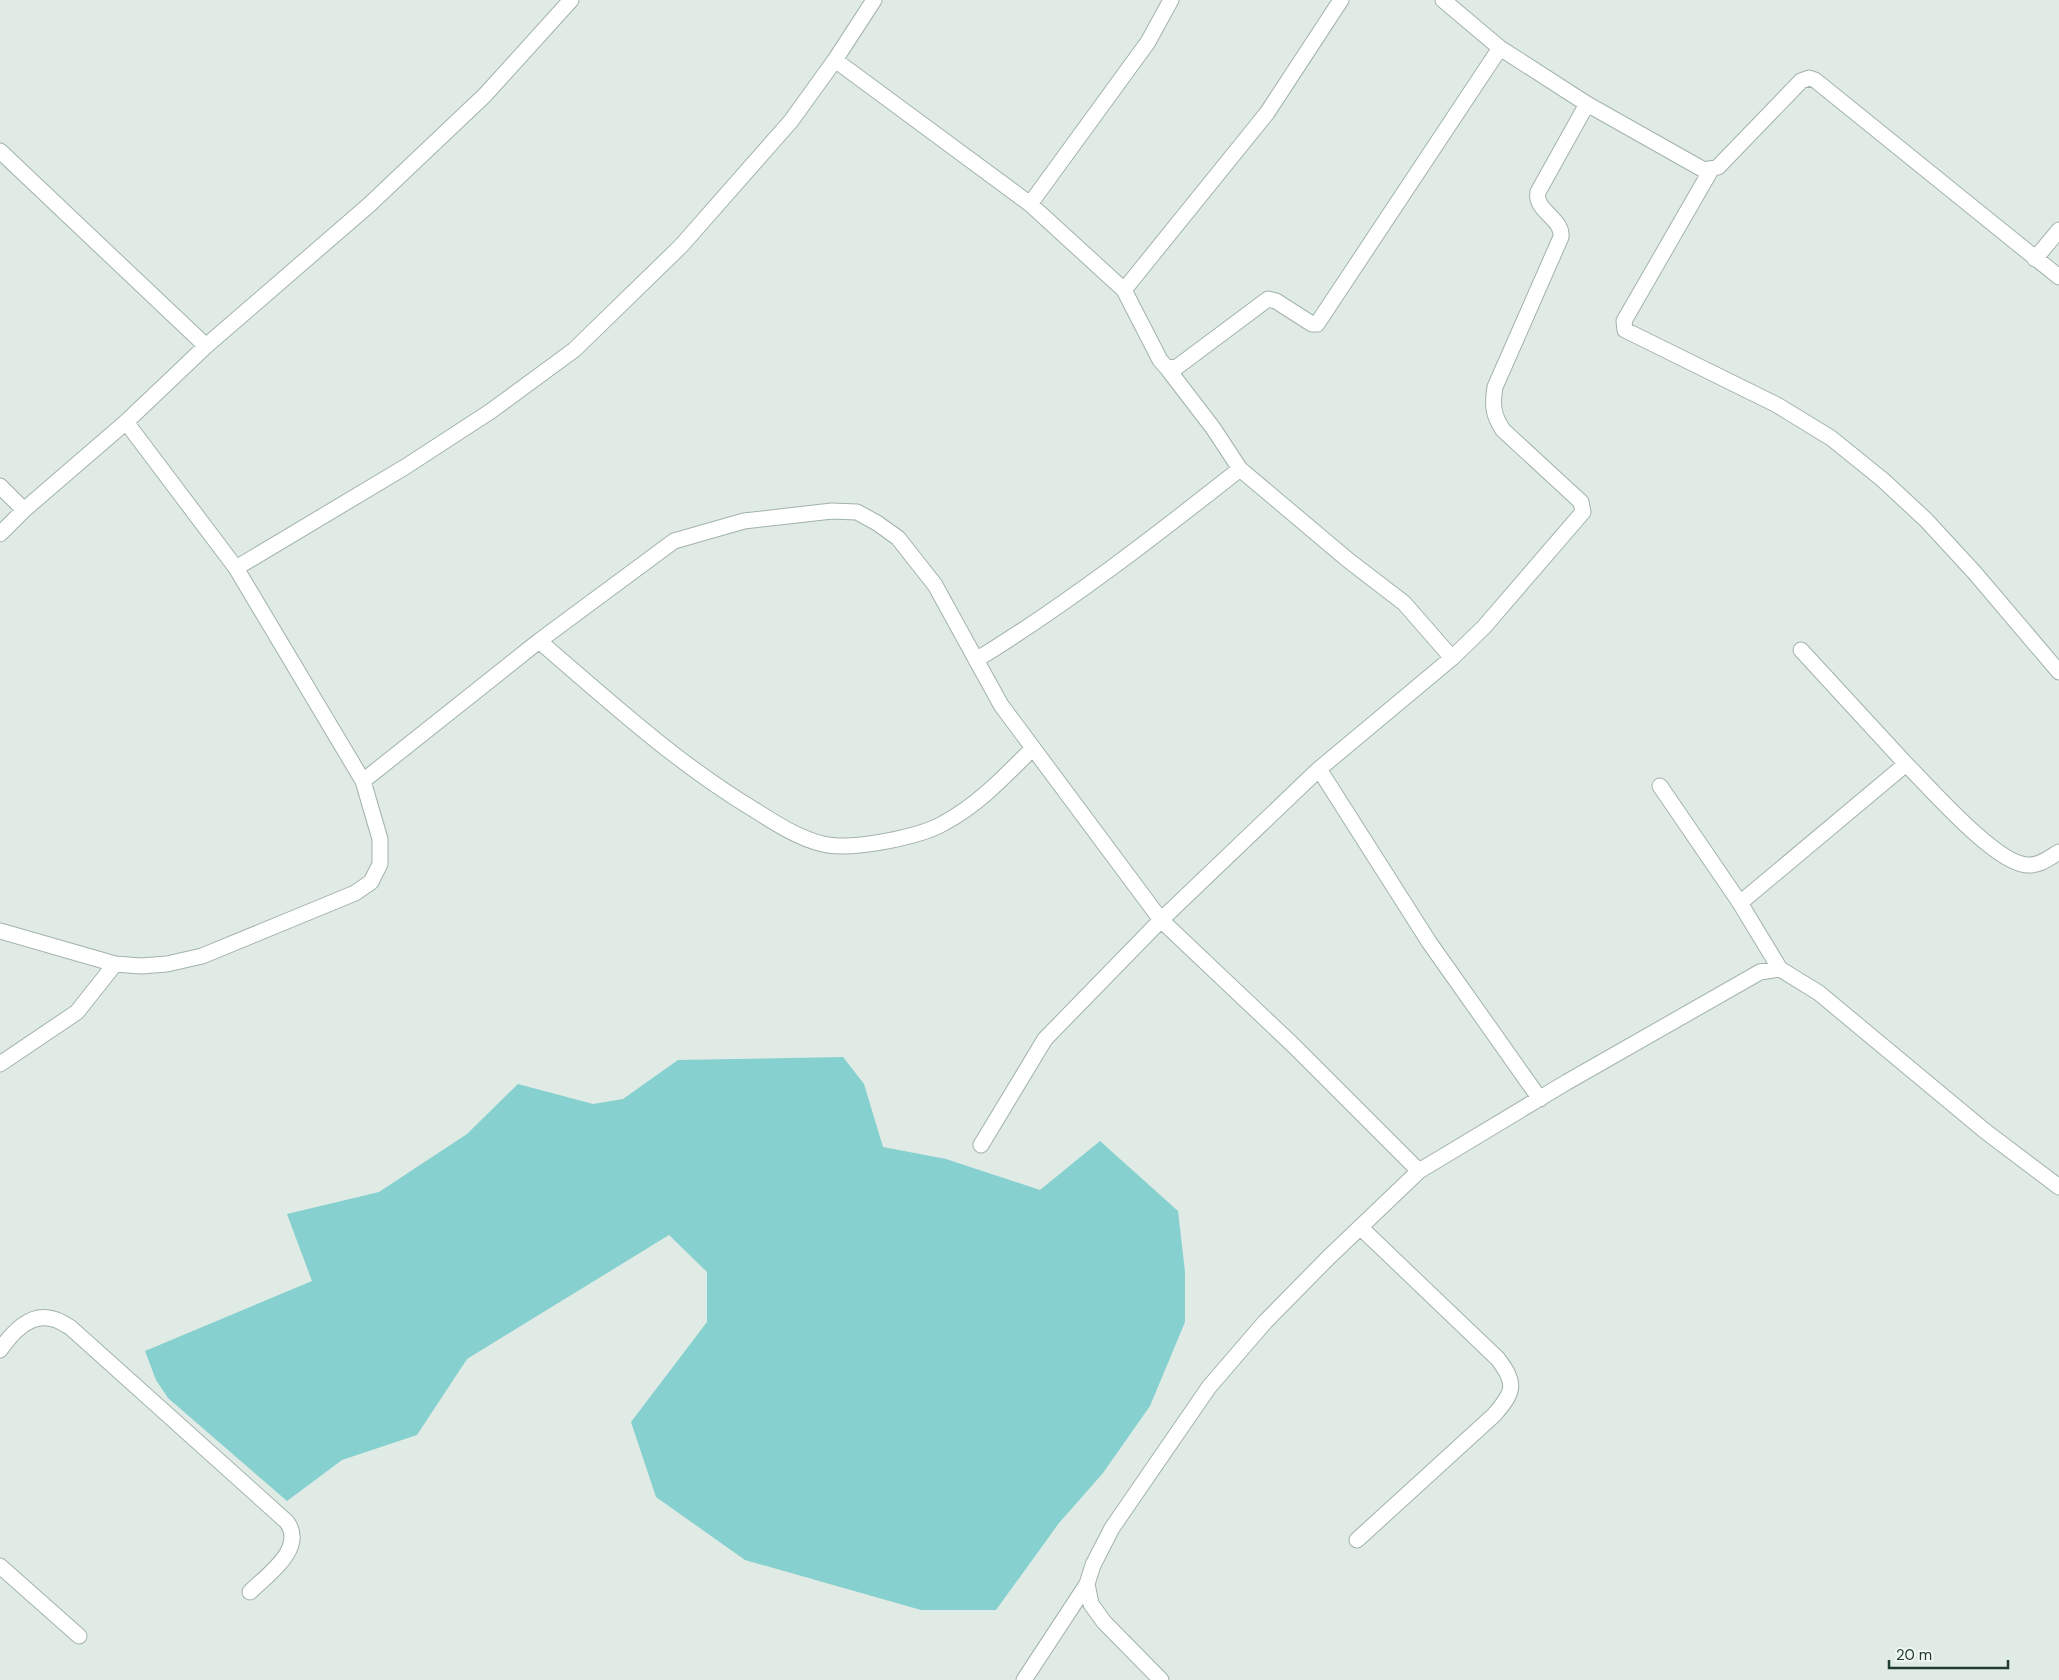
<svg xmlns="http://www.w3.org/2000/svg" width="2059" height="1680" viewBox="0 0 2059 1680" font-family="'DM Sans',sans-serif">
<style>
.water{fill:#86d0d0}
.lines{fill:none;stroke-linecap:round;stroke-linejoin:round}
.minor-casing{stroke:#a2b3aa;stroke-width:17}
.minor{stroke:#fff;stroke-width:15}
</style>
<rect width="100%" height="100%" fill="#dfebe4"/>
<path class="water" d="M843 1057 864 1084 883 1147 946 1159 1040 1190 1100 1141 1178 1211 1185 1272V1322L1150 1406 1103 1473 1059 1523 996 1610H921L745 1560 656 1497 631 1422 707 1322V1272L669 1235 467 1359 417 1435 342 1460 287 1501 168 1398 156 1380 145 1351 312 1281 287 1214 379 1192 467 1134 518 1084 593 1104 623 1099 678 1060Z"/>
<g class="lines">
<defs>
<path id="minor" d="M1443 0 1500 48 1587 104 1704 170 1718 167 1801 81 1809 78 1815 80 2059 277
M835 60 1030 204 1124 290 1267 113 1341 0
M0 151 206 346
M1711 170 1624 321 1625 330 1777 405 1831 438 1883 480 1926 520 1974 572 2059 672
M1030 204 1148 42 1171 0
M2035 259 2059 230
M1124 290 1160 360 1167 368 1177 367 1268 299 1276 301 1312 324H1317L1500 48
M1167 368 1213 428 1240 469 1348 560 1404 603 1452 658
M0 486 24 510
M0 534 24 510 126 422 206 346 369 205 485 95 571 0
M236 568 405 467 491 411 574 350 681 246 791 121 835 60 874 0
M539 641C608 700 675 762 753 809 775 823 798 838 823 844 851 851 920 837 944 823 979 804 1005 776 1033 748
M1801 650 1906 764
M976 660C1069 603 1155 536 1240 469
M1319 769 1452 658 1484 627 1583 512 1581 502 1503 430C1493 415 1492 405 1495 387L1561 237C1563 218 1534 211 1538 192L1587 104
M363 781 539 641 674 541 744 521 832 511 857 512 877 523 898 538 935 585 1001 705 1161 920 1293 1045 1419 1171
M1660 786 1740 903
M0 931 115 964 141 966 167 964 202 956 355 893 371 882 380 864V839L363 781 236 568 126 422
M1780 969 1740 903 1906 764C1930 788 1996 864 2027 865 2039 866 2049 858 2059 852
M0 1064 77 1012 115 964
M981 1145 1045 1039 1161 920 1319 769 1429 942 1540 1099
M0 1350C12 1333 30 1312 53 1319 59 1320 66 1325 71 1328L287 1522C306 1549 267 1575 250 1592
M1357 1540 1494 1415C1514 1392 1517 1384 1498 1359L1360 1227
M0 1566 79 1636
M1024 1680 1087 1584
M1161 1680 1104 1622 1091 1604 1087 1584 1093 1565 1112 1528 1209 1387 1265 1322 1328 1258 1419 1171 1567 1082 1760 972 1780 969 1819 993 1985 1131 2059 1187"/>
</defs>
<use href="#minor" class="minor-casing"/>
<use href="#minor" class="minor"/>
</g>
<path d="M1889 1660v8h119v-8" fill="none" stroke="#203b2f" stroke-width="2.5"/>
<text x="1896" y="1660" font-size="15" fill="#203b2f" stroke="#f0f7f2" stroke-width="4" paint-order="stroke">20 m</text>
</svg>
